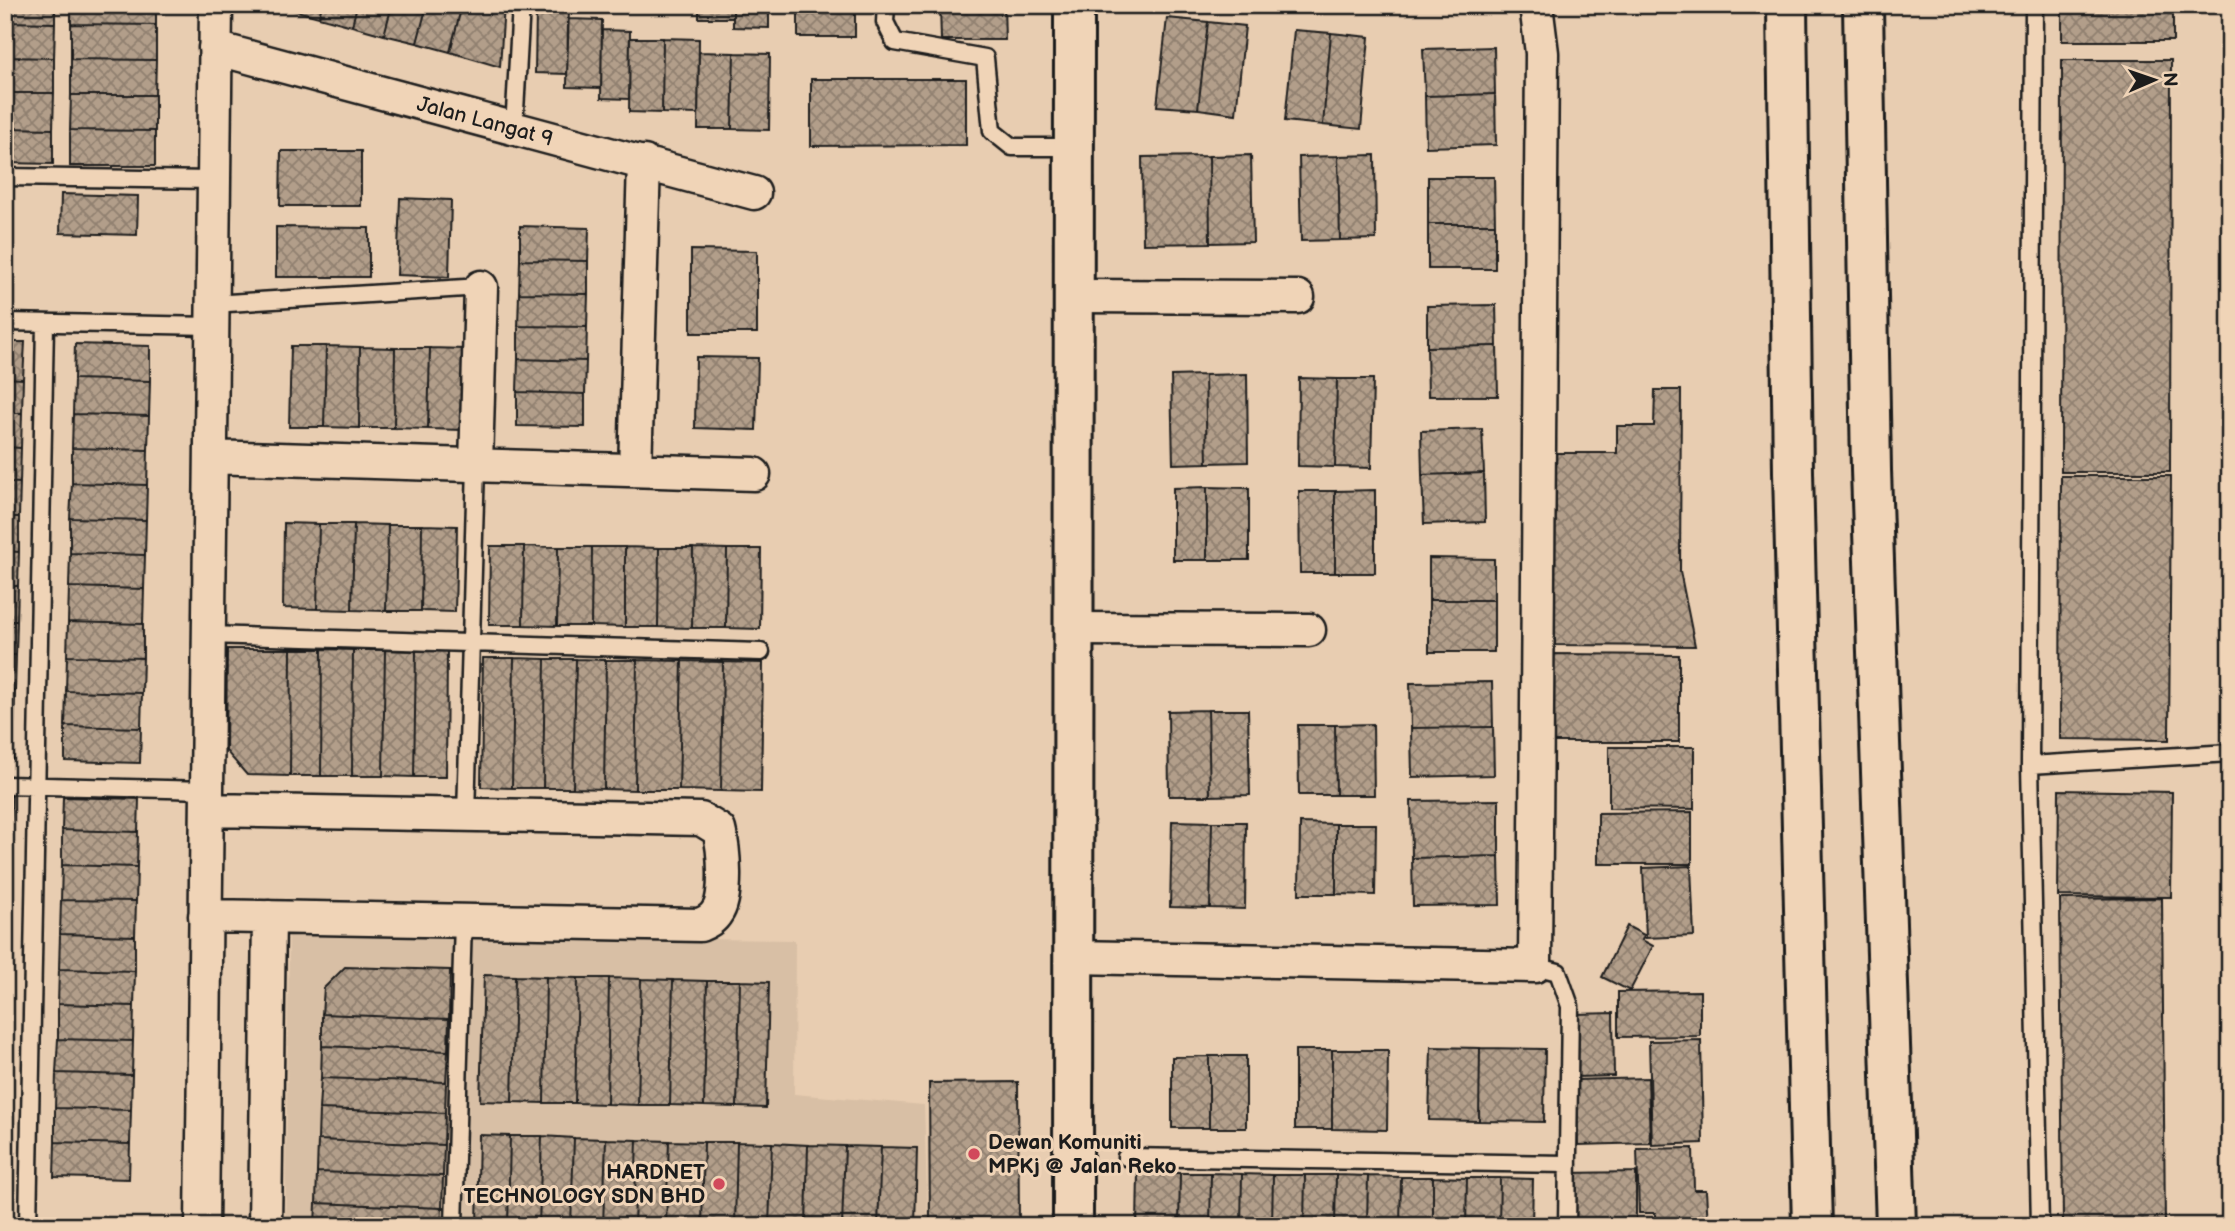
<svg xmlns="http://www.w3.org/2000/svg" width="2235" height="1231" viewBox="0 0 2235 1231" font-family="'Balsamiq Sans',sans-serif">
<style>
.built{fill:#d8bfa5}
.building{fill:url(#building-cross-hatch);stroke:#1c1c1c;stroke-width:2}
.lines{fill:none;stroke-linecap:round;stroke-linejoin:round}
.service-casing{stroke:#1c1c1c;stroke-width:21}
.minor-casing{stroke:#1c1c1c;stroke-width:37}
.tertiary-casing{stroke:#1c1c1c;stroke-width:44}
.motorway-casing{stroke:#1c1c1c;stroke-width:44}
.service{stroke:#f0d4b7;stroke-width:16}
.minor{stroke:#f0d4b7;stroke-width:32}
.tertiary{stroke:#f0d4b7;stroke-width:38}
.motorway{stroke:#f0d4b7;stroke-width:38}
.poi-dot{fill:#d1495b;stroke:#f0d4b7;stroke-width:2.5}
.labels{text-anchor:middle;stroke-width:6;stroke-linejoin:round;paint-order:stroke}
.street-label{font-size:21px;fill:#1c1c1c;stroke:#f0d4b7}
.poi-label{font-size:21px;font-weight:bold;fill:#1c1c1c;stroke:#f0d4b7;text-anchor:start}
</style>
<defs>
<pattern id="building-cross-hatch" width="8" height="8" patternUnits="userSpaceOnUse" patternTransform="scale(1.75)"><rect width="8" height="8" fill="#b29e8a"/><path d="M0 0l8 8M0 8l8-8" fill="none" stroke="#908070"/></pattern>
</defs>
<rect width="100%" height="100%" fill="#e8cdb1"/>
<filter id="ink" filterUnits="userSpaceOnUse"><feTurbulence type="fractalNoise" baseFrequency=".0143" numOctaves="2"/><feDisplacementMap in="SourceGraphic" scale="14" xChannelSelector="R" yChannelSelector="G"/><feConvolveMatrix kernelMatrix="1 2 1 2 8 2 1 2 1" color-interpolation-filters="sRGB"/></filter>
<g filter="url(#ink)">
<path class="built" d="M289 935 795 940 794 1094 924 1105 928 1226H285Z"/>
<path class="building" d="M5 5H55V23L5 22Z
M71 5H156V25L71 24Z
M274 5H322L319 17Z
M322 5H357L352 26 319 17Z
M357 5H392L384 35 352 26Z
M392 5H427L417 43 384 35Z
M427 5H462L450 52 417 43Z
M462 5H504L500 67 450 52Z
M699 5H733V18H699Z
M733 5H769V28L733 27Z
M798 5H855V37H798Z
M940 5H1004L1005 40H941Z
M2062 5H2173V41H2062Z
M536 10H569L567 74 535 73Z
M1167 18 1208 22 1198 109 1157 106Z
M568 19 602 20 601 88 567 87Z
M5 22 55 23 54 58 5 57Z
M1208 22 1245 26 1236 114 1198 109Z
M71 24 156 25V60L71 59Z
M602 30 630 31 629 99 601 98Z
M1294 30 1331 33 1323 125 1285 121Z
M1331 33 1369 37 1361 129 1323 125Z
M630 38H663L662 113 629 112Z
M663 38 699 39 698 114 662 113Z
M1494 47 1495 94 1425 96 1423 49Z
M699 52 734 53 732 129H698Z
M734 53 770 54 769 130 732 129Z
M5 57 54 58V93H5Z
M71 59 156 60 155 95H71Z
M2062 60H2171L2170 472H2061Z
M811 79H966V145L811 146Z
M5 93H54L53 129 5 128Z
M1495 94 1496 145 1426 147 1425 96Z
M71 95H155V131L70 130Z
M5 128 53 129V164L5 163Z
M70 130 155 131V166H70Z
M281 151H361V206H280Z
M1251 155 1253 242 1210 243 1209 156Z
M1375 155 1376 239 1340 240 1338 156Z
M1209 156 1210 243 1143 244 1142 157Z
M1338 156 1340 240 1301 241 1299 157Z
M1428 177H1494L1495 224H1428Z
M61 194 138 196 137 235 60 233Z
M400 198 451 200 449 277 397 275Z
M1428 224H1495V269H1428Z
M520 226 589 228 588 261 520 260Z
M276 227 369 228V277H276Z
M691 250 757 251V333H691Z
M520 260 588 261V294L519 293Z
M519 293 588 294 587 327 518 326Z
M1496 305 1497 346 1427 347V306Z
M518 326 587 327 586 361 518 359Z
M5 342H25L23 379 5 378Z
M75 344 150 346V381L74 379Z
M291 346H326L324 427H289Z
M326 346 360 347 359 428 324 427Z
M1497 346 1498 396H1428L1427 347Z
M360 347 395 348 394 428H359Z
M395 348H430L428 429 394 428Z
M430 348 465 349 463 430 428 429Z
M696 357 758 358 756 430 695 428Z
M518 359 586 361 585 394 517 392Z
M1247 374 1248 462 1207 463 1205 375Z
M1205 375 1207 463 1173 464 1171 376Z
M5 378 23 379 22 413H5Z
M1299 378 1337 379 1335 467 1298 466Z
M74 379 150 381 149 416 73 414Z
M1337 379H1373L1371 468 1335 467Z
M1655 390H1681L1680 571 1695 646 1553 645 1554 453H1617V426H1654Z
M517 392 585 394V427L517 426Z
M5 413H22L21 448 5 447Z
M73 414 149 416 148 450 72 448Z
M1482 429 1484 473 1422 475 1421 431Z
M5 447 21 448 20 483 5 482Z
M72 448 148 450 147 485 72 483Z
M1484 473 1485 522 1424 524 1422 475Z
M2061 476H2171L2169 740 2060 739Z
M5 482 20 483 19 517H5Z
M72 483 147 485 146 520 70 518Z
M1207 487V560H1173V488Z
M1207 487 1249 488V560H1207Z
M1375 490V573H1335V491Z
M1299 491H1335V573H1300Z
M5 517H19V552L5 551Z
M70 518 146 520 145 555 70 553Z
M284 523 319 524 317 609 283 608Z
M319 524H354L352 610 317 609Z
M354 524 388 525 386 611 352 610Z
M388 525H422L421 611H386Z
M422 525 457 526 455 612 421 611Z
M490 546H524L523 625H489Z
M524 546 558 547 557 626 523 625Z
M558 547H592L591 626H557Z
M592 547H625V627L591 626Z
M625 547 659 548 658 627H625Z
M659 548H693L692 628 658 627Z
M693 548 727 549 726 628H692Z
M727 549H761L760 629 726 628Z
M5 551 19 552 18 586H5Z
M70 553 145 555 144 589 69 587Z
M1429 558 1494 559V600H1429Z
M5 586H18L17 621H5Z
M69 587 144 589 143 624 68 622Z
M1429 600H1494V652H1429Z
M5 621H17L16 655H5Z
M68 622 143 624V658L67 656Z
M227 649H291L290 776 247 775 226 751Z
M291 649H322L321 776H290Z
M322 649 353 650 352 776H321Z
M353 650H385L383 776H352Z
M385 650 416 651 414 777 383 776Z
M416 651H447L446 777H414Z
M1553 654 1679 655V742H1553Z
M5 655H16L15 690H5Z
M67 656 143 658 142 693 66 691Z
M483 658H514L512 788 481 787Z
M514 658 545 659 543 788H512Z
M545 659H576L573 788H543Z
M576 659 606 660 604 789 573 788Z
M606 660H637L635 790 604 789Z
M637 660 682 661 679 790H635Z
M682 661 723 662 721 791 679 790Z
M723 662 763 663 761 792 721 791Z
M1492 682 1493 727 1411 728 1410 683Z
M5 690H15L14 725H5Z
M66 691 142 693 141 728 65 726Z
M1208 710H1248L1250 795 1210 796Z
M1208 710 1210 796H1169L1168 711Z
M1373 724 1374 795H1336L1335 725Z
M5 725H14L13 759H5Z
M1298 725H1335L1336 795H1299Z
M65 726 141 728 140 763 65 761Z
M1493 727 1494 775 1412 777 1411 728Z
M1609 747H1694V809L1609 808Z
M2059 790 2172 792 2171 897 2058 896Z
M5 796H12L11 832H5Z
M63 797 139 799 138 832 62 830Z
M1499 800V856L1412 858 1411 801Z
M1692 812V864H1598V813Z
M1172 821 1212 822 1210 908 1170 907Z
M1212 822H1246L1245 909 1210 908Z
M1300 823 1336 824V894H1299Z
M1336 824H1376L1375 895 1336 894Z
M62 830 138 832 137 867 62 865Z
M5 832H11V866H5Z
M1499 856 1500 905 1413 906 1412 858Z
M62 865 137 867 136 901 61 900Z
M5 866H11L9 901H5Z
M1691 866 1694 936 1646 938 1643 868Z
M2162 898 2165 1226H2063L2060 899Z
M61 900 136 901 135 936 60 934Z
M5 901H9V935H5Z
M1627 926 1644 935 1642 940 1653 946 1630 991 1602 977Z
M60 934 135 936V971L59 969Z
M345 967 450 970 449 1019 322 1014 324 988Z
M59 969 135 971 134 1006 58 1004Z
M484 975 515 976 512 1102 480 1101Z
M515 976 546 977 544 1103 512 1102Z
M546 977 578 978 575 1103H544Z
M578 978H609L607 1104 575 1103Z
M609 978 641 979 638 1105 607 1104Z
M641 979 673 980 670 1105H638Z
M673 980 707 981 704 1106 670 1105Z
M707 981H740L737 1107 704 1106Z
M740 981 769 982 766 1108 737 1107Z
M1700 991V1036L1618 1037V992Z
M58 1004 134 1006 133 1041 58 1039Z
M1613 1013 1614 1076 1576 1077 1575 1014Z
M322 1014 449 1019 448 1051 322 1046Z
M58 1039 133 1041 132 1075 56 1073Z
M1701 1040 1703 1143 1652 1145 1649 1041Z
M322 1046 448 1051 446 1082 321 1078Z
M1431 1047 1480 1048 1479 1121 1429 1120Z
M1480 1048 1545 1049 1544 1122 1479 1121Z
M1295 1050H1332V1129H1295Z
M1332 1050H1388L1387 1130 1332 1129Z
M1209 1056V1128H1172V1057Z
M1209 1056H1246V1128H1209Z
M56 1073 132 1075 131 1110 55 1108Z
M321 1078 446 1082 445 1113 319 1109Z
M1648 1078 1650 1143 1578 1145 1576 1080Z
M1018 1082 1019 1226H930L929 1083Z
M55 1108 131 1110 130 1144 55 1142Z
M319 1109 445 1113 444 1145 318 1140Z
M479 1135 510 1136 508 1226H477Z
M510 1136H542L539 1226H508Z
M542 1136 574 1138 571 1226H539Z
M574 1138 606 1139 603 1226H571Z
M606 1139 637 1140 634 1226H603Z
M318 1140 444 1145 443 1176 317 1172Z
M637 1140 669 1141 666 1226H634Z
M669 1141 704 1142 702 1226H666Z
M55 1142 130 1144 129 1179 54 1177Z
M704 1142H737L735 1226H702Z
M737 1142 772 1143 769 1226H735Z
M772 1143 808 1145 806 1226H769Z
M808 1145 845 1146 842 1226H806Z
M845 1146 881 1147 878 1226H842Z
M881 1147 917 1148 915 1226H878Z
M1693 1148 1694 1190H1706L1708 1226H1655V1213H1639L1637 1149Z
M317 1172 443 1176 442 1208 316 1203Z
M1138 1172 1180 1173 1179 1226H1137Z
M1636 1172V1226H1564V1173Z
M1180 1173H1211L1210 1226H1179Z
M1211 1173 1242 1174 1241 1226H1210Z
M1242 1174 1273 1175 1272 1226H1241Z
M1273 1175H1305L1304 1226H1272Z
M1305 1175H1336L1335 1226H1304Z
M1336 1175 1368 1176 1367 1226H1335Z
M1368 1176 1401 1177 1400 1226H1367Z
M1401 1177H1433V1226H1400Z
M1433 1177 1467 1178 1466 1226H1433Z
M1467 1178H1500L1499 1226H1466Z
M1500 1178 1533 1179 1532 1226H1499Z
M316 1203 442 1208 441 1226H315Z"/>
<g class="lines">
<defs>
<path id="service" d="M886 5 885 22 895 42 985 58 992 131 1012 147H1073
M2034 5 2030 765 2230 753
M514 129 521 5
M5 177 214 180
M212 304 481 287
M5 322 212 326
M209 635 761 652
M2030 765 2040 1226
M5 785 207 790
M466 815 476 465
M1535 966 1558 972 1570 1006 1567 1226
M1126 1157 1568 1164
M28 1226 45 323
M454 1226 463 921"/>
<path id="minor" d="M215 48 754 193
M1075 296 1298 297
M211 457 754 474
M476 465 481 287
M635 470 644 162
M1074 629 1309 630
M205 916 700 925C707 922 713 919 717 912 728 897 724 848 719 830L701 819 207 810
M1073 957 1535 966 1542 53 1536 5
M202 1226 216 5
M265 1226 269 917"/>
<path id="tertiary" d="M1073 1226 1074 5"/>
<path id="motorway" d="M1787 5 1793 472 1812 1226
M1863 5 1871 470 1896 1226"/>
</defs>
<use href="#service" class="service-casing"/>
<use href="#minor" class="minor-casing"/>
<use href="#tertiary" class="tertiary-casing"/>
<use href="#motorway" class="motorway-casing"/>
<use href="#service" class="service"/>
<use href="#minor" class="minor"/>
<use href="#tertiary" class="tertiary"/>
<use href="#motorway" class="motorway"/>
</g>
</g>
<g class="poi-dot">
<circle cx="974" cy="1154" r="7"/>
<circle cx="719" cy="1184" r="7"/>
</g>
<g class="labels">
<g class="street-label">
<text transform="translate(485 121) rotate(15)" y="7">Jalan Langat 9</text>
</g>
<g class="poi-label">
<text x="988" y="1149">Dewan Komuniti<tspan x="988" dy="24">MPKj @ Jalan Reko</tspan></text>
<text x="705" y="1179" text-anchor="end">HARDNET<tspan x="705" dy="24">TECHNOLOGY SDN BHD</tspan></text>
</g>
</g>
<rect width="2235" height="1231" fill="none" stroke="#f0d4b7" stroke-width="28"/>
<rect x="14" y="14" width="2207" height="1203" fill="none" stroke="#1c1c1c" stroke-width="2.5" filter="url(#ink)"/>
<g transform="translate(2154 80) rotate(88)" stroke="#f0d4b7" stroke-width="5" paint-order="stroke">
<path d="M0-5L12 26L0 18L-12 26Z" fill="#1c1c1c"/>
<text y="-10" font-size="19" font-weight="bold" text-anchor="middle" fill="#1c1c1c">N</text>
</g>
</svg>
